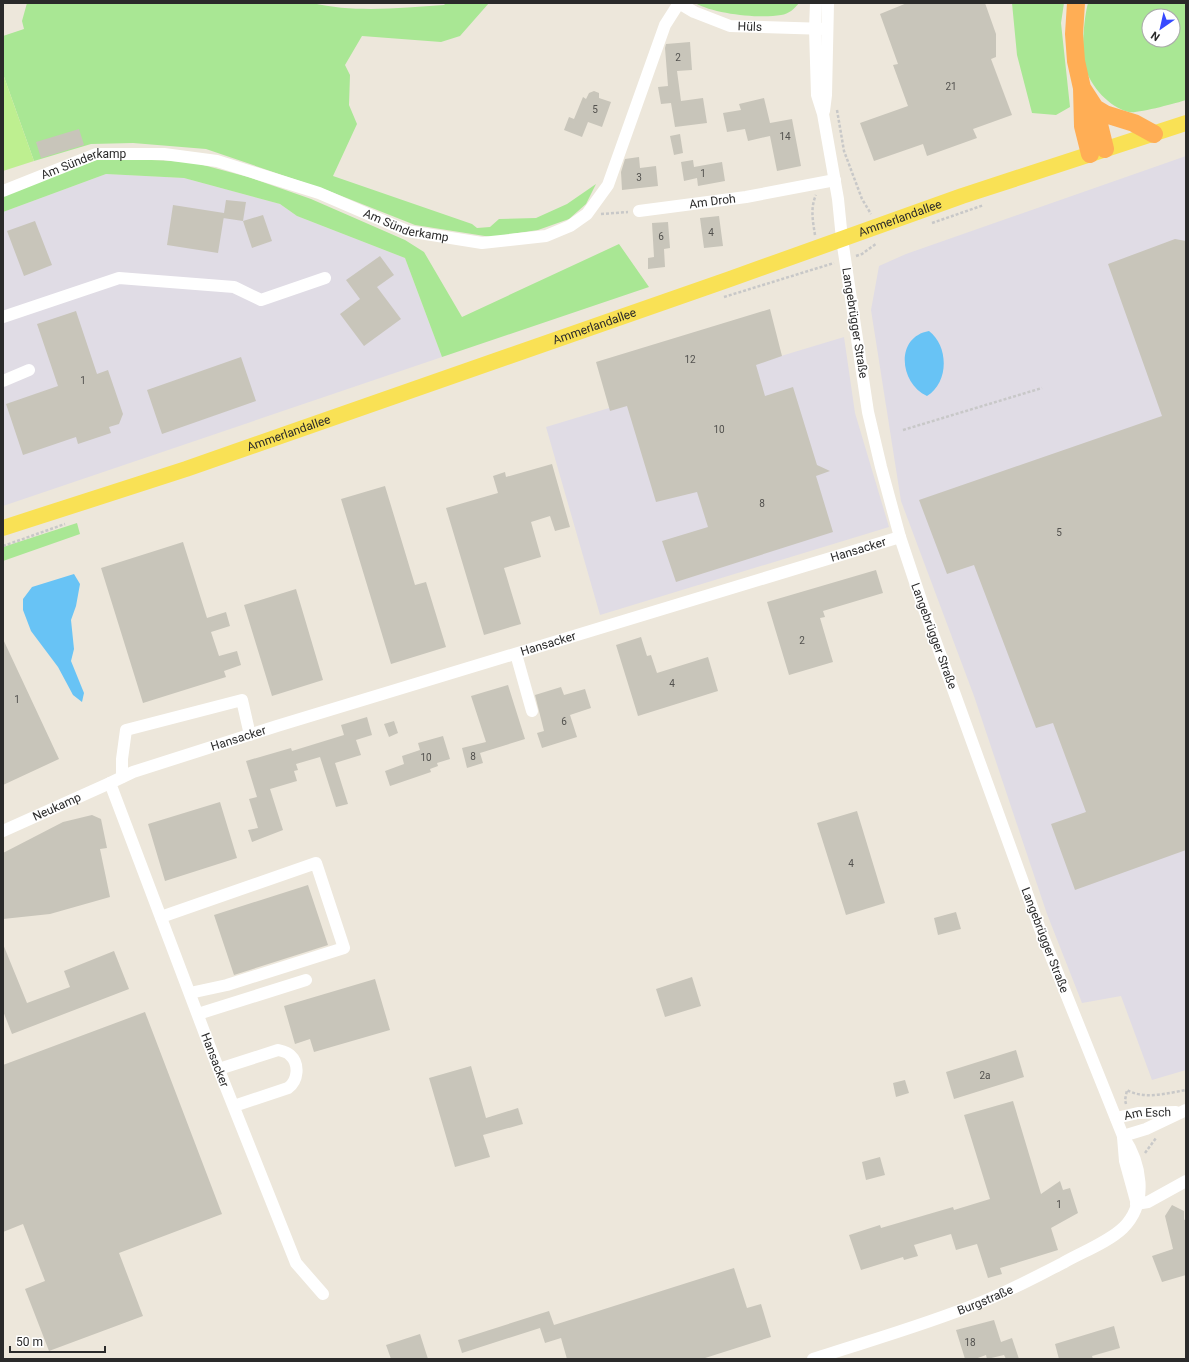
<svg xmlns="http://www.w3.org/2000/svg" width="1189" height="1362" viewBox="0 0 1189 1362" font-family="Roboto,sans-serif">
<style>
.industrial{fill:#e0dce5}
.green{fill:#a9e794;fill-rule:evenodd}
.pitch{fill:#beef90}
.water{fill:#68c3f5}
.building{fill:#c8c5ba}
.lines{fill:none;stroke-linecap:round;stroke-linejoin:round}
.path{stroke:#c8c8c8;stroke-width:2.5;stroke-dasharray:3 2;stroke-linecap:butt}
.minor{stroke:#fff;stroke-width:12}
.major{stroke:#f9e155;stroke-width:16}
.highway{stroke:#ffae55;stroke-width:18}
.labels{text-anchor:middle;stroke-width:3.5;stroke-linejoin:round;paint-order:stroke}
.number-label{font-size:10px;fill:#52514e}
.street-label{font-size:12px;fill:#2a2a2a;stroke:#fff}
</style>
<rect width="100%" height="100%" fill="#ede7db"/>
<path class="industrial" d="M1186 156V1070L1152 1080 1121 996 1082 1003 1047 914 974 696 901 501 871 310 879 266 906 254Z
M106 174 184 178 280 204 297 216 405 258 442 357 3 506V212Z
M844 337 855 413 889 527 600 615 546 427Z"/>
<path class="green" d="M27 3H312C355 13 401 8 444 5L446 3H489L460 36 441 42 362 36 345 65 350 75 349 105 357 124 333 176 472 224 477 228 490 227 499 219 536 218 567 204 596 184 586 204 569 219 538 230 491 237 415 225 329 191 206 149 133 143 91 144 34 161 3 74V36L24 29 22 21Z
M695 3H799C794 9 789 14 781 15 760 19 714 14 695 3Z
M1012 3H1064L1061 23 1070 107 1056 115 1032 113 1017 55Z
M1088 3H1186V100C1177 103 1136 114 1129 112 1109 107 1091 87 1085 67 1081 53 1084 17 1088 3ZM1149 16H1173V40H1149Z
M131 159 192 162 248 177 311 199 405 240 424 252 462 317 619 244 649 287 442 357 405 258 297 216 280 204 184 178 106 174 3 212V196L96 160Z
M77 523 80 534 3 561V547Z"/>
<path class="pitch" d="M3 74 34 161 3 171Z"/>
<path class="water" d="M929 331C949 346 949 383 927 396 899 383 895 337 929 331Z
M74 574 80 584 76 606 71 620 74 649 71 661 84 693 82 702 73 695 58 667 31 631 23 610V599L32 587Z"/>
<path class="building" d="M907 3H985L996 34V57L991 59 1012 115 973 129 977 138 927 156 923 144 874 161 860 123 908 106 893 65 898 64 880 14Z
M690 42 692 70 677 71 681 101 703 98 707 123 675 127 671 103 661 104 658 87 668 86 665 48 666 44Z
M594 91 599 93V98L611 102 602 127 588 122 582 137 564 130 569 117 574 119 583 97 586 99 589 93Z
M764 98 770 123 792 119 801 166 777 171 770 136 748 141 745 129 727 132 723 113 741 110 739 104Z
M79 129 84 145 41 158 36 142Z
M680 134 683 153 674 155 670 136Z
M639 157 640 168 656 166 658 186 622 190 621 172 625 159Z
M693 160 694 167 722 162 725 181 698 186 697 178 684 181 681 162Z
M226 200 246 202 243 221 223 218 224 216 218 253 167 245 173 205 224 213Z
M263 215 272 241 252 248 243 221Z
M719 216 723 246 704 248 700 218Z
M35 221 52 265 24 276 7 231Z
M668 222 670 248 664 249 665 267 648 269V258L654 257 652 223Z
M1175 239 1186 241V850L1075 890 1051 824 1086 812 1053 723 1036 728 974 565 947 574 919 500 1162 416 1108 264Z
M380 256 394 275 377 287 401 319 364 346 340 314 360 299 346 280Z
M770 309 782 356 756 365 765 396 793 387 817 465 830 471 816 476 833 532 676 582 662 541 708 527 697 492 656 502 627 406 610 411 596 362Z
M76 311 97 374 108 370 123 414 119 424 109 427 111 433 78 444 76 437 23 455 6 404 58 386 37 324Z
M241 357 256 401 162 434 147 390Z
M552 464 570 527 555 531 550 516 531 522 541 557 504 568 521 624 484 635 446 508 498 493 493 476 505 472 506 477Z
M385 486 415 585 426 582 446 647 391 664 341 499Z
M183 542 207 618 226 612 230 626 211 632 219 656 237 651 241 665 224 671 226 677 143 703 101 568Z
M876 570 883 593 823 611 825 617 820 618 833 662 789 675 767 602Z
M296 589 323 680 272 696 244 605Z
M641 637 647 656 651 655 657 673 708 657 718 691 638 716 616 645Z
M3 639 59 759 3 785Z
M508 685 525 739 480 753 483 763 467 768 462 748 486 742 471 696Z
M561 687 564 695 585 689 591 708 570 715 577 737 542 748 537 733 544 731 535 695Z
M367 717 372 735 356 740 361 755 335 763 348 804 336 807 320 757 296 764 298 770 294 771 297 781 270 789 283 830 252 842 248 830 258 828 249 799 257 797 246 761 291 748 292 751 344 735 341 725Z
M394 721 398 733 389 737 384 724Z
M443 736 450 759 437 763 438 766 430 769 431 772 390 786 385 771 404 764 402 756 420 750 418 743Z
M220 802 237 858 165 881 148 824Z
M857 811 885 903 846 915 817 823Z
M92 815 101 819 107 848 100 849 110 897 50 914 3 919V853L63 822Z
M308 885 328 945 234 975 214 915Z
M956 912 961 929 938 935 934 918Z
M3 944 27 1003 70 987 64 971 114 951 129 989 12 1034 3 1011Z
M692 977 701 1006 665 1017 656 989Z
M375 979 390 1030 314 1052 310 1039 295 1044 284 1006Z
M145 1012 222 1214 119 1253 143 1316 49 1351 25 1289 45 1281 23 1224 3 1232V1065Z
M1016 1050 1024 1077 954 1099 946 1072Z
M471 1066 486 1118 518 1108 523 1124 483 1135 490 1157 455 1167 429 1078Z
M905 1080 909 1093 896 1097 893 1083Z
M1013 1101 1041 1194 1060 1181 1063 1190 1070 1188 1078 1213 1051 1228 1058 1250 1000 1268 1002 1274 988 1278 977 1244 956 1250 951 1234 914 1245 918 1256 904 1260 903 1257 861 1270 849 1235 880 1225 881 1228 953 1207 954 1210 990 1199 964 1115Z
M880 1157 885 1175 866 1180 862 1162Z
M1172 1205 1184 1211V1220L1186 1219V1275L1162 1282 1152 1256 1173 1249 1165 1216Z
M734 1268 747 1308 761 1304 771 1337 702 1359H567L561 1338 545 1343 540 1328 462 1353 458 1340 549 1311 554 1325Z
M994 1320 1001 1342 1012 1338 1019 1359H1006L1004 1355 987 1359 986 1355 975 1359H965L956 1330Z
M1114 1326 1120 1348 1092 1356 1093 1359H1059L1055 1344Z
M420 1334 428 1359H391L386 1345Z"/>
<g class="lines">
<path class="path" d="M837 110 844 151 862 199 871 214
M601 214 628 212
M932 223 984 205
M815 235C813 222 810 208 816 195
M856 256 862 254 877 243
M724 297 834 263
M903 430 1042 388
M3 546 65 524
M1126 1104 1125 1100 1127 1090C1144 1100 1168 1093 1186 1090
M1145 1153 1156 1138"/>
<g class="minor">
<path id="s1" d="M679 3 694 12 730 26 827 29"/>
<path d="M824 111 826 95 828 3"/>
<path id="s2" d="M3 191 96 154H164L217 161 319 193 407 231 482 243 546 236 570 226 587 214 608 185 665 25 679 3"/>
<path id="s3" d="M639 211 746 197 835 180"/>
<path d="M3 317 119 278 234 287 261 300 325 278"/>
<path d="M3 381 29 370"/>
<path d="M516 654 532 711"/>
<path d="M122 777V759L126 730 242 700 250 735"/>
<path id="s4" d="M3 831 110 783"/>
<path d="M161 917 316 863 344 948 227 985 190 993"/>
<path d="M198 1014 306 980"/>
<path d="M219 1069 278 1050C282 1051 287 1052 290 1055 300 1064 298 1081 288 1088L234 1106"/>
<path id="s5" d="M1116 1118 1138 1113 1176 1112"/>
<path d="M1123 1136 1146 1129 1186 1110"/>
<path d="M1123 1137 1125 1161 1136 1201"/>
<path d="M1136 1204 1148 1202 1186 1181"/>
<path id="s6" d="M323 1294 296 1263 211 1050 110 783 133 772 277 726 900 537"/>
<path id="s7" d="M813 1359C868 1341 925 1325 979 1303 1008 1292 1035 1277 1063 1263 1082 1252 1107 1243 1123 1228 1149 1202 1141 1163 1123 1136L1040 929 925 612 900 537 881 467 868 412 842 239 838 199 823 114 817 95 815 29 816 3"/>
</g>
<path class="major" id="s8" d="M3 528 186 469 730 279 962 196 1186 123"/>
<path class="highway" d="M1076 3 1074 34 1076 61 1082 88 1083 126 1090 154
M1082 88 1095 108 1105 149
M1095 108 1105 114 1134 123 1154 134"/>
</g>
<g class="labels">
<g class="number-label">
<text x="678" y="61">2</text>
<text x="951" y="90">21</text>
<text x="595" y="113">5</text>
<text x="785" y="140">14</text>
<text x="703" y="177">1</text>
<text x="639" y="181">3</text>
<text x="711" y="236">4</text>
<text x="661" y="240">6</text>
<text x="690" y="363">12</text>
<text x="83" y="384">1</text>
<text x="719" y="433">10</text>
<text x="762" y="507">8</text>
<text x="1059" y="536">5</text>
<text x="802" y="644">2</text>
<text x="672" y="687">4</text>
<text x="17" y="703">1</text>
<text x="564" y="725">6</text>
<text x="473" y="760">8</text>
<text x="426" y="761">10</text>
<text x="851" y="867">4</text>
<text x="985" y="1079">2a</text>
<text x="1059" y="1208">1</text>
<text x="970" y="1346">18</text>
</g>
<g class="street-label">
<text dy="4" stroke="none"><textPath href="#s1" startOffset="76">Hüls</textPath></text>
<text dy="4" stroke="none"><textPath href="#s2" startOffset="86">Am Sünderkamp</textPath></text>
<text dy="4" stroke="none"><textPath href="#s3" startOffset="74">Am Droh</textPath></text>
<text dy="4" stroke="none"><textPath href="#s8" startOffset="949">Ammerlandallee</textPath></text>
<text dy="4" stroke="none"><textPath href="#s2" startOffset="422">Am Sünderkamp</textPath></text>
<text transform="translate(855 323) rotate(81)" y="4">Langebrügger Straße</text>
<text dy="4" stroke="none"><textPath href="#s8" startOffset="625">Ammerlandallee</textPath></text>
<text dy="4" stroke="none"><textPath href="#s8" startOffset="301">Ammerlandallee</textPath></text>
<text dy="4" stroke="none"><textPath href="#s6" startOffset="1340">Hansacker</textPath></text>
<text transform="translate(934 636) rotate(70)" y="4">Langebrügger Straße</text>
<text dy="4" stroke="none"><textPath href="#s6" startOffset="1016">Hansacker</textPath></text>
<text dy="4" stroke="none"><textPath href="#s6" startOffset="692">Hansacker</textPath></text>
<text dy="4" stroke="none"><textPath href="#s4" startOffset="59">Neukamp</textPath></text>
<text transform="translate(1045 940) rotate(69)" y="4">Langebrügger Straße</text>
<text transform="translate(215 1060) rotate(69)" y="4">Hansacker</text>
<text dy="4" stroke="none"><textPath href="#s5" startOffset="32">Am Esch</textPath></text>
<text dy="4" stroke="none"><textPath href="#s7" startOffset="182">Burgstraße</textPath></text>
</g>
</g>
<rect width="1189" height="1362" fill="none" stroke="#2a2a2a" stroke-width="8"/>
<g transform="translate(1161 28) rotate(214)"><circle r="19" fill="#ffffff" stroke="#aaaaaa"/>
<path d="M0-3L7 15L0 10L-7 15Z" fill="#374aff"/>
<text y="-6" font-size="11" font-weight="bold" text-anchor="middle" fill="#2a2a2a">N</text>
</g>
<path d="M10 1346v6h95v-6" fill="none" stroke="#2a2a2a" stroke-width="2"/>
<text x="16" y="1346" font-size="12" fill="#2a2a2a" stroke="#ffffff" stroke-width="3" paint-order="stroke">50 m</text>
</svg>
